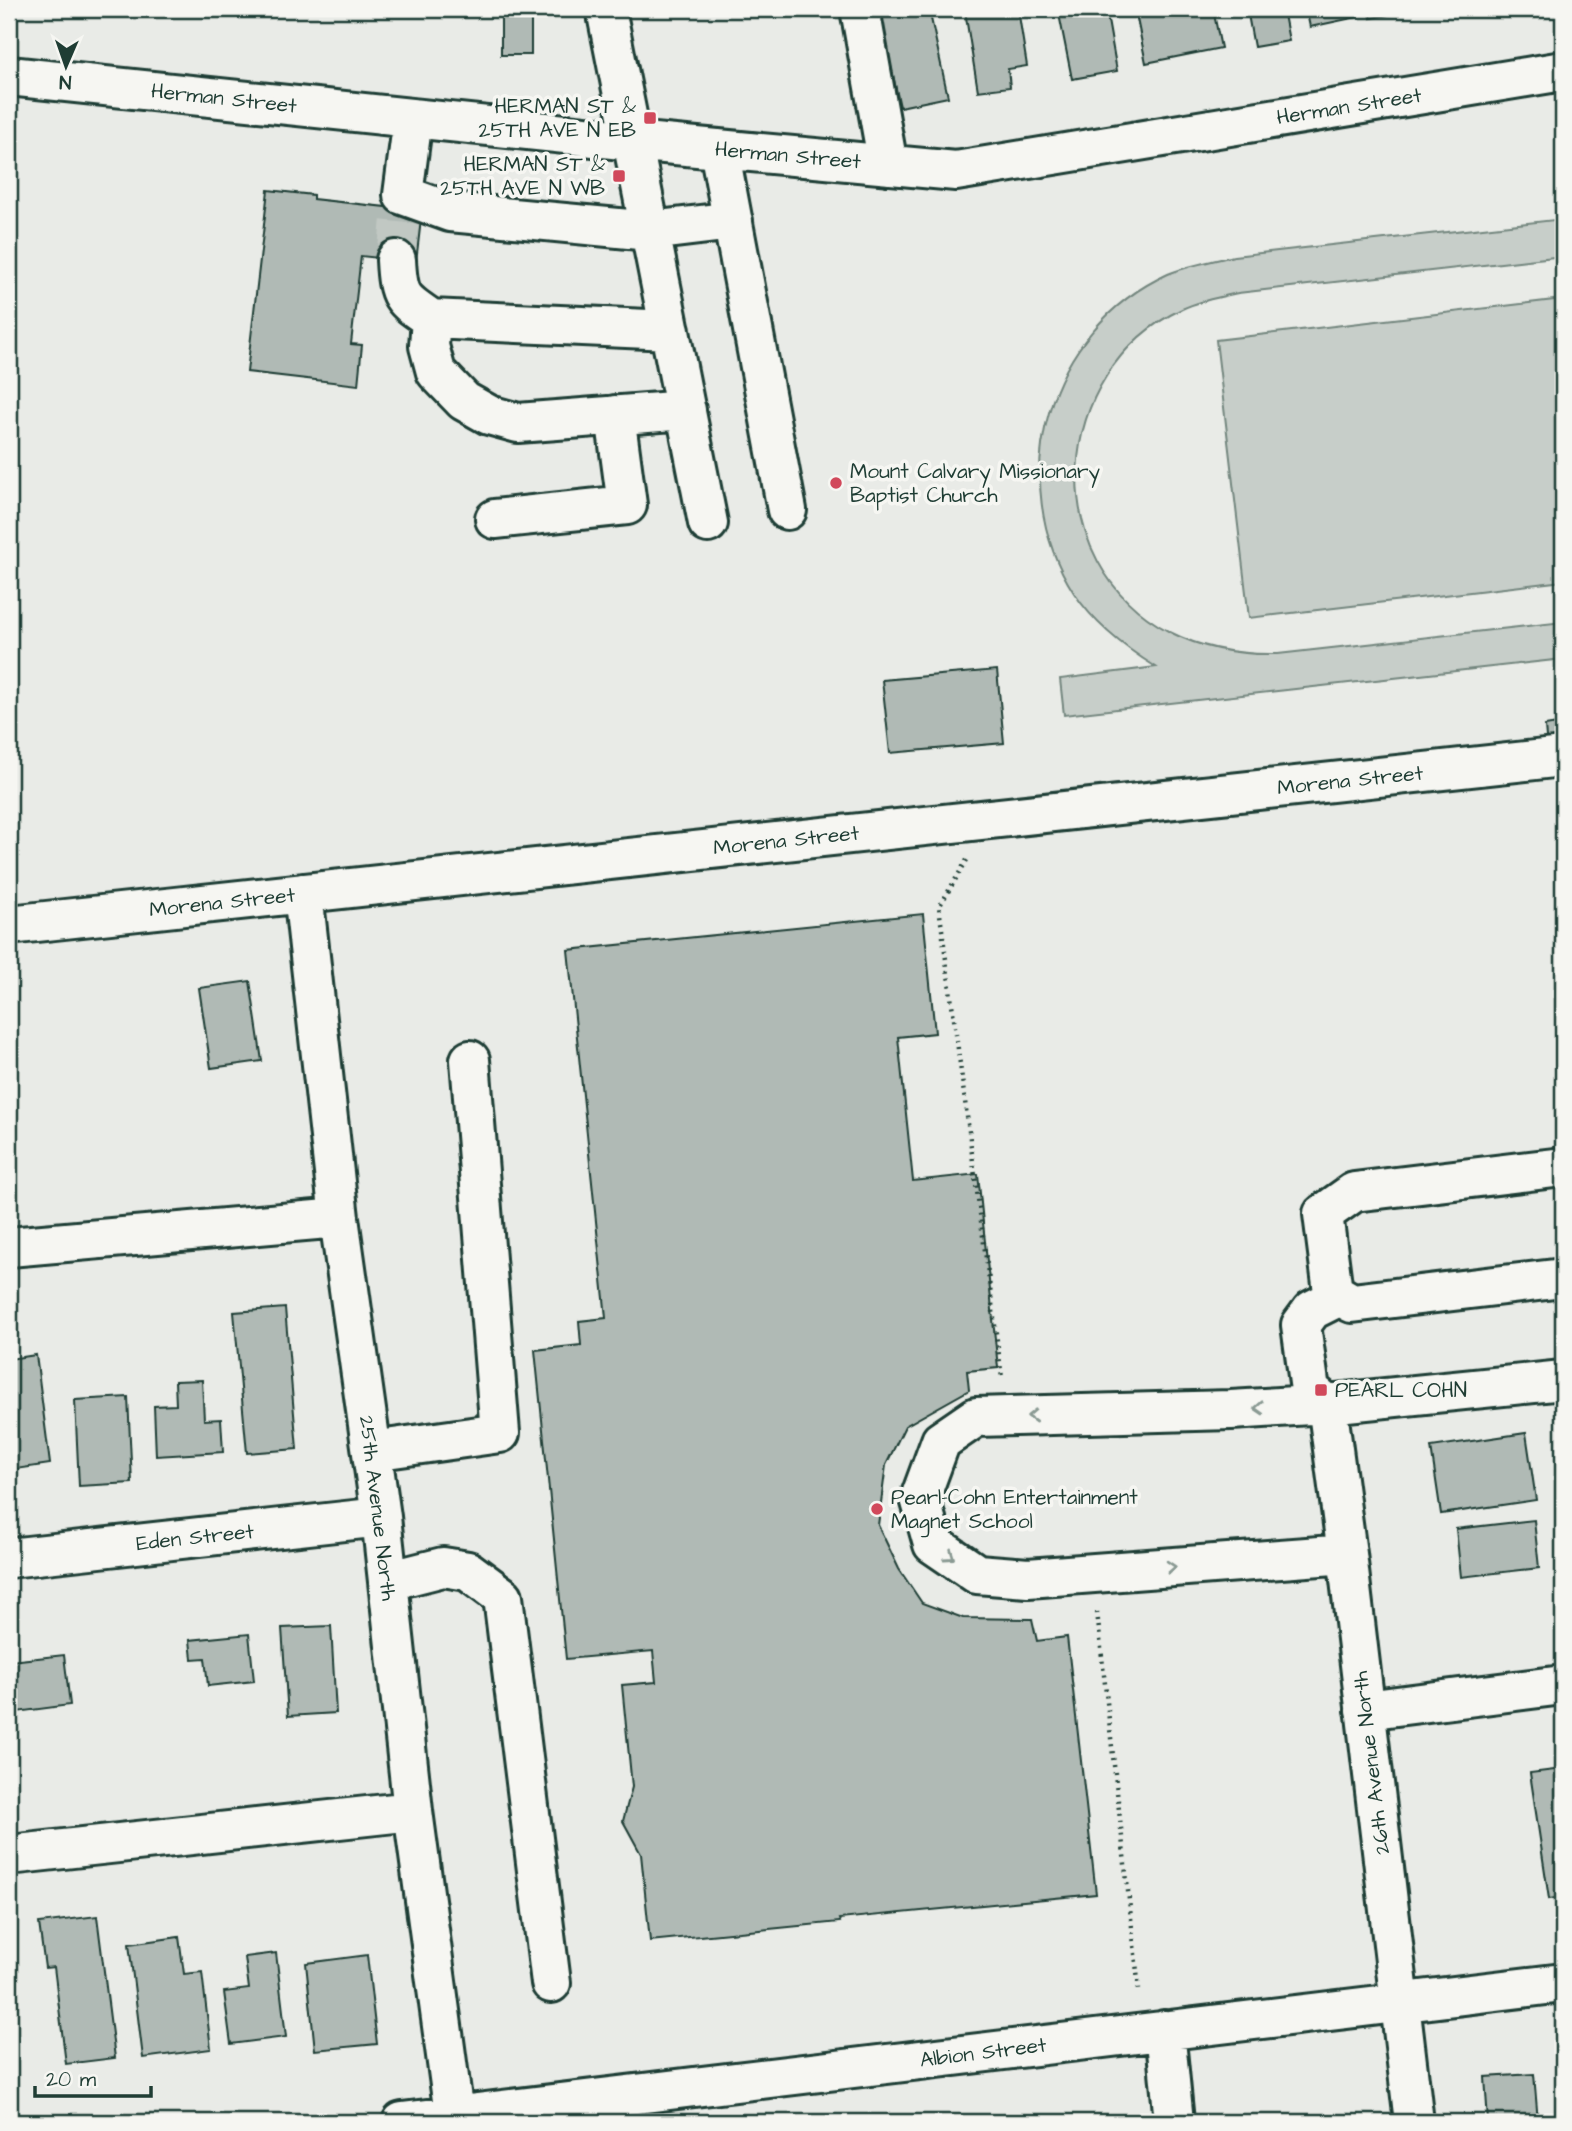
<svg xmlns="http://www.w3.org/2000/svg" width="1572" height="2131" viewBox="0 0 1572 2131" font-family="'Architects Daughter',sans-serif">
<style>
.green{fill:#c7cec9;stroke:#73867e;stroke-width:2}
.building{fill:#b0bab5;stroke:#1f3d34;stroke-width:2}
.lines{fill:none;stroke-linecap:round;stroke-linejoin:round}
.minor-tunnel{stroke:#c1c8c3;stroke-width:38;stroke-dasharray:38 19;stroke-linecap:butt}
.minor-casing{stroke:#1f3d34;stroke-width:44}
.path{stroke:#1f3d34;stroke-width:4.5;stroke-dasharray:2 5;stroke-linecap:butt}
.minor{stroke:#f6f6f2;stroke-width:38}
.oneway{stroke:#8a9a93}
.poi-dot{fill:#d1495b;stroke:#f6f6f2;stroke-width:2.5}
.labels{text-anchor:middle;stroke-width:7;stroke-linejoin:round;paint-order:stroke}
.street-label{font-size:21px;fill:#1f3d34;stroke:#f6f6f2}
.poi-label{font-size:21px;fill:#1f3d34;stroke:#f6f6f2;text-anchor:start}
</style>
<rect width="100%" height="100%" fill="#e9ebe7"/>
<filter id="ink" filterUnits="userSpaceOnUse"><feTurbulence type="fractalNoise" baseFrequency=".0143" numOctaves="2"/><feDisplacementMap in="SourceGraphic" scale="14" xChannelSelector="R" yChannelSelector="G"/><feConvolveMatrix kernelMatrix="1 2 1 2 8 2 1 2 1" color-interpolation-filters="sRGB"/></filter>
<g filter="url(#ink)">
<path class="green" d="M1563 219V256L1238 293C1219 297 1199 301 1182 309 1051 371 1038 563 1170 632 1205 650 1240 655 1278 654L1563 622V659L1064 715 1060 679 1156 667C1125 648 1095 625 1074 593 1003 482 1047 329 1168 274 1189 265 1212 261 1234 256Z
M1563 299V581L1249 618 1216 340Z"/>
<path class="building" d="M501 9H531V55H501Z
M916 9H929L948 97 900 107 880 16Z
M976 9H1018L1027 66 1008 69 1010 87 978 91 965 11Z
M1058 9H1106L1117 71 1072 79Z
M1135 9H1213L1221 48 1146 63Z
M1247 9H1283L1289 41 1254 47Z
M1306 9H1355L1357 17 1310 27Z
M1369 9H1418V10L1371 18Z
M268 190 313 195V199L422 211 416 262 361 256 351 344 362 345 358 385 247 372Z
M997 670 1004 743 890 753 882 680Z
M1563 723V745L1547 748 1545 726Z
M923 914 935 1033 898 1037 913 1181 978 1174 998 1368 967 1371 969 1390 905 1426 886 1465 878 1525 899 1569 922 1603 963 1618 1032 1619 1037 1641 1067 1637 1096 1894 839 1919 840 1922 650 1941 641 1854 623 1821 632 1787 622 1685 656 1682 653 1651 566 1659 535 1350 581 1345 579 1321 606 1318 568 950Z
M250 981 262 1061 211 1068 199 988Z
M285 1308 297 1449 247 1453 234 1312Z
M36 1355 50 1464 9 1470V1359Z
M202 1380 204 1420 221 1419 223 1452 156 1456 154 1406 176 1405 175 1381Z
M128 1397 132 1483 79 1486 75 1400Z
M1526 1433 1536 1500 1441 1514 1431 1447Z
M1534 1520 1539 1568 1461 1577 1456 1529Z
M331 1626 336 1713 288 1716 282 1628Z
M249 1634 254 1681 208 1686 205 1658 192 1659 190 1640Z
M64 1655 70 1705 17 1712 11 1661Z
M1563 1769V1897L1549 1899 1530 1773Z
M97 1916 115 2058 66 2064 54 1967 45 1968 39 1923Z
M179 1937 184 1974 202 1972 211 2049 143 2058 129 1944Z
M276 1953 286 2037 231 2044 224 1992 249 1989 245 1957Z
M367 1955 377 2044 315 2050 306 1963Z
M1534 2074 1538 2122H1488L1485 2077Z
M1150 2117 1151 2122H1087Z"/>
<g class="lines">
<path class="minor-tunnel" d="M396 260 401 209"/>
<defs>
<path id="minor" d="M606 9 708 523
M860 9 888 165
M9 76 632 141 956 171 1563 71
M413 118 403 195 450 212 650 231 733 221
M719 149 787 510
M396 260C398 297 401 299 431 319
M670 330 431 319 429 346 436 372 464 401 489 415 518 423 686 410
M495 519 627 505 615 415
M303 893 339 1218 381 1517 413 1811 455 2122
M9 925 1563 757
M1563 1167 1354 1192 1323 1214 1333 1292 1352 1303 1563 1278
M9 1247 339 1218
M1327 1404 1347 1554 1414 2122
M1327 1404 1310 1390 1301 1325 1312 1310 1340 1296
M372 1451 500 1433 470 1060
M1347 1554 1028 1578 977 1574 933 1544 920 1498 941 1441 976 1417 1231 1410 1327 1404 1563 1380
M9 1558 381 1517
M388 1581 443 1567 468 1571 503 1597 551 1983
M1365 1710 1563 1685
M9 1855 413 1811
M1165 2030 1174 2122
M402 2122 1563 1983"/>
</defs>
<use href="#minor" class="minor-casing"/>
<path class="path" d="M967 860 939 907 1002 1378
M1097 1612 1139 1990"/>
<use href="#minor" class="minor"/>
</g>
<defs><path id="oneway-chevron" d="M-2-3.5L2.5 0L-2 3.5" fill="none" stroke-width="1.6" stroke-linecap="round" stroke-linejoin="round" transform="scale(1.75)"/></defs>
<g class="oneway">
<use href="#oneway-chevron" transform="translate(1259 1408) rotate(177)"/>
<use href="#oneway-chevron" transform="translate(1032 1416) rotate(178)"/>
<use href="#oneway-chevron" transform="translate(950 1556) rotate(35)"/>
<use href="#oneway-chevron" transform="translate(1171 1567) rotate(-4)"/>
</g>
</g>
<g class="poi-dot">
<rect x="643" y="111" width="14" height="14" rx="3.5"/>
<rect x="612" y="169" width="14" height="14" rx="3.5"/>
<circle cx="836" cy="483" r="7"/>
<rect x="1314" y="1383" width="14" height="14" rx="3.5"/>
<circle cx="877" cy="1509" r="7"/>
</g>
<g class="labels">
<g class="street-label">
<text transform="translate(224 98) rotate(6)" y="7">Herman Street</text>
<text transform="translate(1349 106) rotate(-9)" y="7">Herman Street</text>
<text transform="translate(788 155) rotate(5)" y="7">Herman Street</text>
<text transform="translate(1350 780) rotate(-6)" y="7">Morena Street</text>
<text transform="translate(786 840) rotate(-6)" y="7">Morena Street</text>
<text transform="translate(222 902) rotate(-6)" y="7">Morena Street</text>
<text transform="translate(378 1508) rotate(83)" y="7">25th Avenue North</text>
<text transform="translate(195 1537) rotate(-6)" y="7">Eden Street</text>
<text transform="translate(1371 1763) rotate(-97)" y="7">26th Avenue North</text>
<text transform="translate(983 2052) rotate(-7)" y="7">Albion Street</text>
</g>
<g class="poi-label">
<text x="636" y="113" text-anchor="end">HERMAN ST &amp;<tspan x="636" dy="24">25TH AVE N EB</tspan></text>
<text x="605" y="171" text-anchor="end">HERMAN ST &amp;<tspan x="605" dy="24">25TH AVE N WB</tspan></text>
<text x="850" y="478">Mount Calvary Missionary<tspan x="850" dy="24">Baptist Church</tspan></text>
<text x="1335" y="1397">PEARL COHN</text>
<text x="891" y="1504">Pearl-Cohn Entertainment<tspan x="891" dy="24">Magnet School</tspan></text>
</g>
</g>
<rect width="1572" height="2131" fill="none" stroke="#f6f6f2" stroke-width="35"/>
<rect x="18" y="18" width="1537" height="2096" fill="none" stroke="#1f3d34" stroke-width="2.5" filter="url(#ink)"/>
<g transform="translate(66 66) rotate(182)" stroke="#f6f6f2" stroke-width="5" paint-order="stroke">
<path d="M0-5L12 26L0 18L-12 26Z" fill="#1f3d34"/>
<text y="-10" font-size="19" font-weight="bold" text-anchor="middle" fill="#1f3d34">N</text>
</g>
<path d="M35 2086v10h116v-10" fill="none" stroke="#1f3d34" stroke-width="3.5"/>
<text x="46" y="2086" font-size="21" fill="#1f3d34" stroke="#f6f6f2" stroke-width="5" paint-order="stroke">20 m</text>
</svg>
